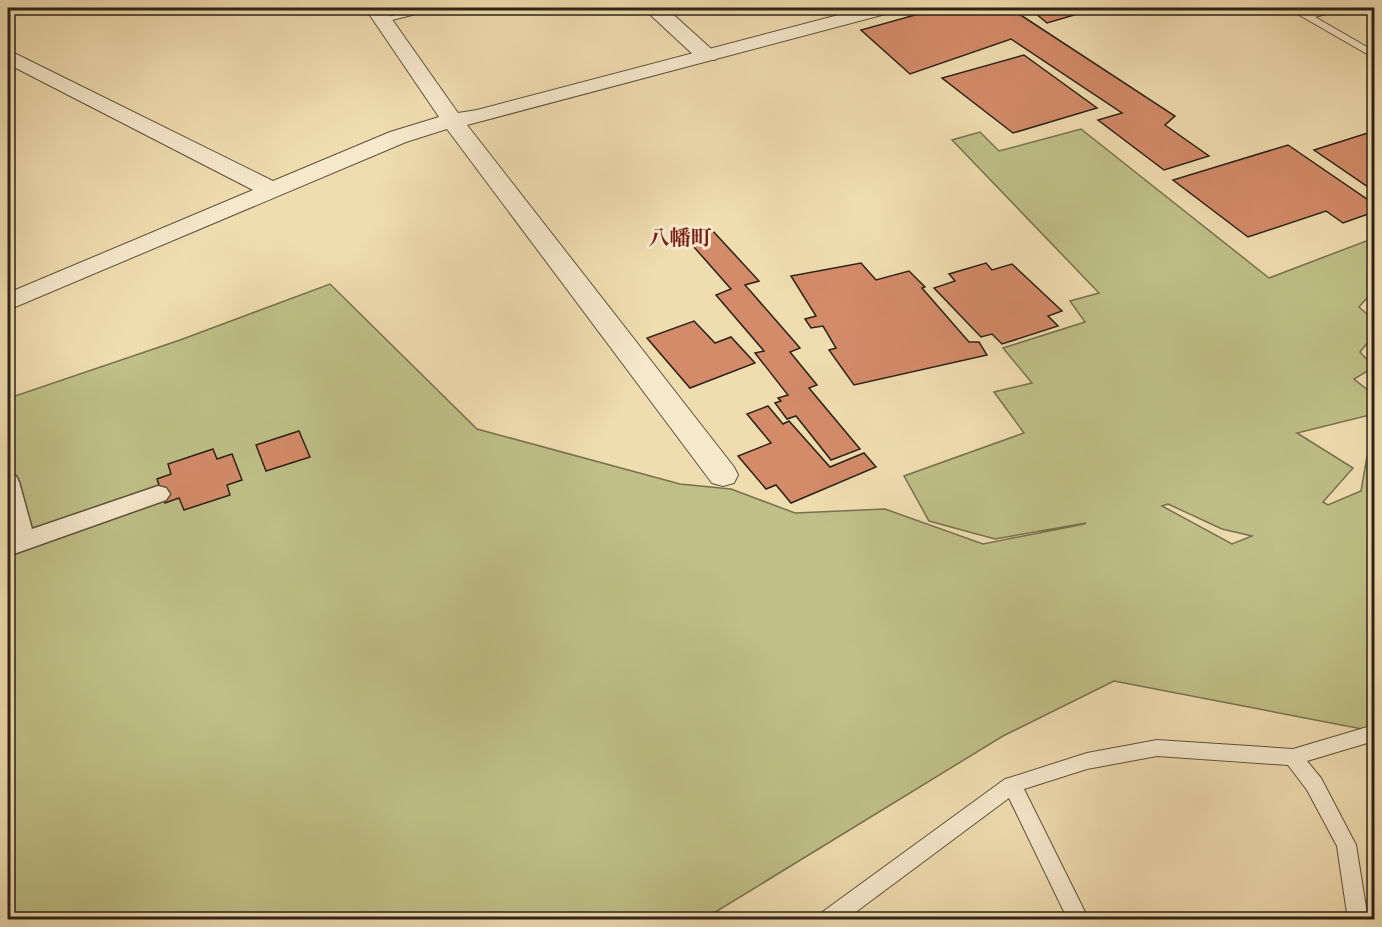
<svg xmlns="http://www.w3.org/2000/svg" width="1382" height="927" viewBox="0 0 1382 927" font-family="Cardo,'Noto Serif JP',serif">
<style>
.green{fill:#bfbf87;stroke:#76714f;stroke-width:1.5;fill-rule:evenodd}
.building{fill:#d38b6a;stroke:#2c2317;stroke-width:1.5}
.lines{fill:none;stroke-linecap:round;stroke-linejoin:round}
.service-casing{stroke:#5d513d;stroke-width:2}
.pedestrian-casing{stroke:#5d513d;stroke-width:3}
.minor-casing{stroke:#5d513d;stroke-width:2}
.tertiary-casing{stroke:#5d513d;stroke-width:2}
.service{fill:#f5e8cb;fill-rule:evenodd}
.pedestrian{fill:#f5e8cb;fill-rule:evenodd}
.minor{fill:#f5e8cb;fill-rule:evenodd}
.tertiary{fill:#f5e8cb;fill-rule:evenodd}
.labels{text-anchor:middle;stroke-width:6;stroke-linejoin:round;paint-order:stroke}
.quarter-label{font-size:21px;font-weight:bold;fill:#7a1f14;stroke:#f5e8cb}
</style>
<rect width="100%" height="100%" fill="#efdcaf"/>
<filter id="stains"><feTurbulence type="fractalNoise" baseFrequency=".00333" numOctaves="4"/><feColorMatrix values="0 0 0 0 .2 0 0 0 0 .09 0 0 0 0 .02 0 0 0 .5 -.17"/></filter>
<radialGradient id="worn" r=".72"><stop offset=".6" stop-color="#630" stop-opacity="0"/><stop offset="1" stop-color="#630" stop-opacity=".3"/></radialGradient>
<path class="green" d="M1081 129 1269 278 1374 238V290L1359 307 1374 320V335L1360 352 1374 367 1354 379 1374 395V414L1297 433 1353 468 1323 502 1328 505 1361 491 1374 416V725L1367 730 1114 681 1003 736 704 919H8V411L12 397 180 340 330 284 477 429 680 484 731 489 795 513 885 509 983 544 1084 524 1086 523 995 539 929 521 904 476 1024 433 994 392 1032 383 1003 348 1085 322 1070 301 1099 293 952 140 980 132 999 151ZM1168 504 1222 529 1252 536 1232 544 1162 506Z"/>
<path class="building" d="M940 8H1029L1016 12 1175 116 1165 125 1209 156 1164 170 1098 120 1122 113 1011 39 910 74 861 30Z
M1029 8H1098L1047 23Z
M1024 55 1097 108 1013 133 942 78Z
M1374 131V191L1314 150Z
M1288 145 1374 204V212L1343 223 1326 211 1248 237 1173 180Z
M712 230 759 281 745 285 800 348 790 352 817 385 809 388 860 449 831 460 796 416 787 419 775 403 781 401 778 398 788 395 755 353 764 351 716 295 731 289 686 238Z
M861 263 876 280 909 271 925 287 922 288 969 342H979L987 355 854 385 829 350 836 348 823 326 811 328 805 319 816 316 791 276Z
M986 263 992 270 1012 264 1062 311 1048 316 1058 326 1002 344 992 334 981 337 934 288 955 281 949 274Z
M694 321 715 343 731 337 755 363 690 388 647 338Z
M768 406 783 424 789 421 830 467 864 453 876 467 791 503 776 485 766 489 738 456 771 443 747 414Z
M299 431 310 457 266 471 256 445Z
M213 449 217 459 232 454 242 480 227 485 230 495 184 510 179 498 165 503 157 479 171 474 168 464Z"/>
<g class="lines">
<defs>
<path id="service" d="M17 8H36L8 15V9Z
M424 8H440L384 22 379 19Z
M1287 8H1298L1307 13 1327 8H1342L1340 10 1315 17 1374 51V58Z
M1374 725V741L1307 761 1321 778 1356 845 1368 920H1348L1337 846 1307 790 1288 765 1157 756 1087 769 1024 789 1089 920H1068L1009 798 845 920H818L821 913 1005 779 1012 777 1087 753 1157 740 1293 749Z"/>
<path id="pedestrian" d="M8 474 16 476 19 482 32 529 158 486 166 488 170 494 166 500 8 556Z"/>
<path id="minor" d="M365 8H384L458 113 477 110 865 8H895L893 12 467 125 734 467 738 475 734 483 723 486 712 483 447 129 406 142 8 310V293L253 190 8 64V50L273 181 390 132 439 117Z"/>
<path id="tertiary" d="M643 8H666L718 55 715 60H699Z"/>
</defs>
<use href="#service" class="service-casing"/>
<use href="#pedestrian" class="pedestrian-casing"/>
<use href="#minor" class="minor-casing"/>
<use href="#tertiary" class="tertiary-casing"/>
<use href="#service" class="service"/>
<use href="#pedestrian" class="pedestrian"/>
<use href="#minor" class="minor"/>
<use href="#tertiary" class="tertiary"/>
</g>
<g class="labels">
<g class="quarter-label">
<text x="680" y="245">八幡町</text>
</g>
</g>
<rect width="1382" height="927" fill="none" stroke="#efdcaf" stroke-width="30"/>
<rect x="9" y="9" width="1364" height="909" fill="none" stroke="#2c2317" stroke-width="3"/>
<rect x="15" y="15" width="1352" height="897" fill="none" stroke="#2c2317" stroke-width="1.5"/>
<rect width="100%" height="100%" filter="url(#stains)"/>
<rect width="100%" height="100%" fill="url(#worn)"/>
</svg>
